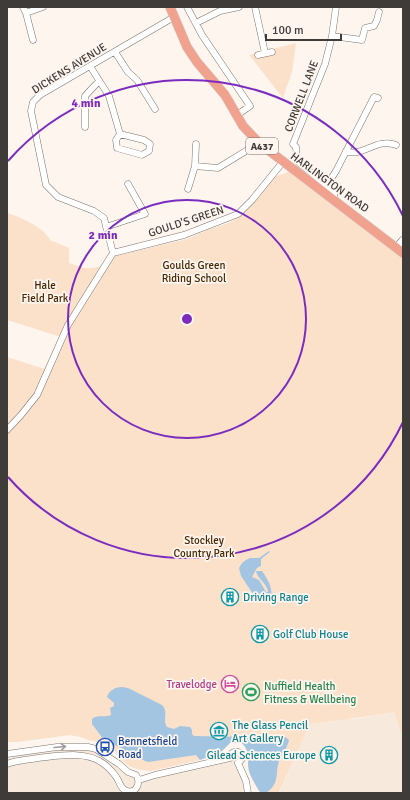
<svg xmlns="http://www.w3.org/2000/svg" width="410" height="800" viewBox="0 0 410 800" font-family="Signika,sans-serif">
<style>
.built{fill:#f7eadd}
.green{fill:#fbe1ca}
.water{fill:#a4c5e2}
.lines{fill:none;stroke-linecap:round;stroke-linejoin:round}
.minor-casing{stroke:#7c756f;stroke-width:7}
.tertiary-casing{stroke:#7c756f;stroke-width:8}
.primary-casing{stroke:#d5d4d3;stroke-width:10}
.minor{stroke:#fff;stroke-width:6}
.tertiary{stroke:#fff;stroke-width:7}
.primary{stroke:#f1a28e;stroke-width:9}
.oneway{stroke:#9e9d9c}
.ring{fill:none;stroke:#7b2cbf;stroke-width:2}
.labels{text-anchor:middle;stroke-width:3.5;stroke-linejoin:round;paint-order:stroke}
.shield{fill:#fdf5ee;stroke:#77736f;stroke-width:1}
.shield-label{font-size:10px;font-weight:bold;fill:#3e3b38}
.street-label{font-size:11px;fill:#3e3b38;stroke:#fdf5ee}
.park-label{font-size:11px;fill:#462701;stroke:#fdf5ee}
.culture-label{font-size:11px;fill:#0d838f;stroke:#fdf5ee;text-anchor:start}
.hotel-label{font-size:11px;fill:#b23c85;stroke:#fdf5ee;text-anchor:end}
.leisure-label{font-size:11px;fill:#27864d;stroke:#fdf5ee;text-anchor:start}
.transit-label{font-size:11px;fill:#164399;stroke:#fdf5ee;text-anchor:start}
.centre{fill:#7b2cbf;stroke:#fdf5ee;stroke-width:2}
.ring-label{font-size:12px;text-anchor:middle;font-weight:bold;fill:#7b2cbf;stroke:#fdf5ee;stroke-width:3.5;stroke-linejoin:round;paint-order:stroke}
</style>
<rect width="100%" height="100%" fill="#fdf5ee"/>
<path class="built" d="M394 712 403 739V793H279L310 724 340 719H355Z
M86 746 140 779 227 758V754L232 750 241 753 238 764 248 793H7V753Z"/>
<path class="green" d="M296 43 292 72 283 98 249 55Z
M291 169 403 253V739L394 712C366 717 338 720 310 724L279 792 267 793 260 792C256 787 251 778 249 771 246 760 252 754 242 743H230L221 752 215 755 200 760 151 771 136 769 129 766 118 757 114 749 98 742 88 740 80 737 70 735 18 742H7V357L48 370 61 337 7 320V213C20 217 44 227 50 240L69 248V263L84 268H92L99 267 111 257 187 239 210 229 229 223 242 215 276 176 286 173Z"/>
<path class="water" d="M269 551 270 552 261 559V566L257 568 252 577 259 580 266 592H268C268 584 257 579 256 571H262C266 577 273 587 271 595L265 599 259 598 253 594 241 576 239 568 242 563 246 560 250 558H259Z
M122 687 128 688 162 705C169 712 162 720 167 727L174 729 180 726 190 727 192 730V734L194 736 251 737C256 739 261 741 267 740 276 739 281 732 289 740L288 744C286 749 281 755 279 761 275 775 280 783 266 793L260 792 258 789C255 784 251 777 249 771 246 759 252 754 242 743H230L221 752 200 760 196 755 148 762 128 754 121 748 104 740 92 724V719C98 714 104 718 111 715L110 708 114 706V703L107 697C109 690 116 687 122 687Z"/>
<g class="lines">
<defs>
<path id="minor" d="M23 7 26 13 43 7
M187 7 202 35 250 106 237 115
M255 7 265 53
M26 13 33 40
M196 23 220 11 239 7
M332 36 362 40 365 28 374 26 377 20 379 12
M115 52 128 72 137 80 155 109
M258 55 272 52
M90 66 109 96 120 134 116 140 117 148 142 155 149 151 150 144 144 140 120 134
M85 127V96L99 81
M346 151C362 158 377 137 396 145
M195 166 196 144
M327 185 336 171 374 97 378 98
M188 189 195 166 218 168 259 143
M333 199 335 192 299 163 297 159 296 147 293 144 325 64 332 36 336 7
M106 227 145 214 128 184
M113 253 104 218 94 211 58 197 46 185 31 111 33 102 40 95 174 17
M7 430 21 415 37 395 68 325 113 253 184 235 238 214 252 200 282 163
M7 754 57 747H88L96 749 119 764 128 772 136 775C142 783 135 796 125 790 121 788 120 784 118 780 115 774 110 769 104 764 86 750 58 756 38 758 27 760 17 760 7 764
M230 758 232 753C237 750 242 752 242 759L238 763
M238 763 246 781 248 793
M139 780 155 775 230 758"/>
<path id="tertiary" d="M396 248 403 240"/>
<path id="primary" d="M170 7 187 47 197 62 225 95 243 126 259 143 403 253"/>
</defs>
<use href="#minor" class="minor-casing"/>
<use href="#tertiary" class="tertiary-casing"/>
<use href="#primary" class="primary-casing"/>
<use href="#minor" class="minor"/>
<use href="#tertiary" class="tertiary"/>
<use href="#primary" class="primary"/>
</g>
<defs><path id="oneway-shaft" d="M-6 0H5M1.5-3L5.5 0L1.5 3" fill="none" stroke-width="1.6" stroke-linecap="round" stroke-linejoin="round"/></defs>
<use class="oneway" href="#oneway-shaft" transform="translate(60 747) rotate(-5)"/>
<g class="ring">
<circle cx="187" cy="319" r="119"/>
<path d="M403 422A239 239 0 0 1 8 477M8 161A239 239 0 0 1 403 216"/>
</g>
<defs>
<symbol id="building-ring" viewBox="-11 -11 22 22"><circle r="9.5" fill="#fdf5ee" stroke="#0f9aa8" stroke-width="1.5"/><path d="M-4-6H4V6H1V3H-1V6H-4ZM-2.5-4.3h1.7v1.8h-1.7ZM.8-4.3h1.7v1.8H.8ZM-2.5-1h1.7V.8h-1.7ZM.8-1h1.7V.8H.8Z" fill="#0f9aa8"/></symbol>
<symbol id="hotel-ring" viewBox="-11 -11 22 22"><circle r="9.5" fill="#fdf5ee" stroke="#d1479c" stroke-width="1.5"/><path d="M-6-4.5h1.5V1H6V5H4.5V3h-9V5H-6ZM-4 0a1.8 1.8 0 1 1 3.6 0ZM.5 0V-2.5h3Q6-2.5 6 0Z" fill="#d1479c"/></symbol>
<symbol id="stadium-ring" viewBox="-11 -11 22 22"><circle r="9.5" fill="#fdf5ee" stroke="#2e9e5b" stroke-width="1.5"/><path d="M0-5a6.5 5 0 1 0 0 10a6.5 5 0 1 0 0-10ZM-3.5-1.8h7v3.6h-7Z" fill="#2e9e5b"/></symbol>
<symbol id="museum-ring" viewBox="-11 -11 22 22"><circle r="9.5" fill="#fdf5ee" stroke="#0f9aa8" stroke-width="1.5"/><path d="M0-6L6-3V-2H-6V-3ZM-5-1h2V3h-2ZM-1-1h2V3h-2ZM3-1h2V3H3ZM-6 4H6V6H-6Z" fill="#0f9aa8"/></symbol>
<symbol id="bus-ring" viewBox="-11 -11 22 22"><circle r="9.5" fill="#fdf5ee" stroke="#1a4fb4" stroke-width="1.5"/><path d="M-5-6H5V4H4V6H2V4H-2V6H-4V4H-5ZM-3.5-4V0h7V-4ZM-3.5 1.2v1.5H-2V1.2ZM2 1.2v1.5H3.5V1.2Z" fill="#1a4fb4"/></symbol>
</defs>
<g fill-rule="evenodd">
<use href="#building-ring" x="220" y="587" width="20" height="20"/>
<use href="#building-ring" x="250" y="624" width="20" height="20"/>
<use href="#hotel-ring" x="220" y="674" width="20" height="20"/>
<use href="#stadium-ring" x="241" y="682" width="20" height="20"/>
<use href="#museum-ring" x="209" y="721" width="20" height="20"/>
<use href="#bus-ring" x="95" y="737" width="20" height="20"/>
<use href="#building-ring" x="319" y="745" width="20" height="20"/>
</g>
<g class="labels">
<rect class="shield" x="246" y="138" width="32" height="16" rx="3"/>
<g class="shield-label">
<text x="262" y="150">A437</text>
</g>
<g class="street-label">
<text transform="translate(69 68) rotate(-32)" y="4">DICKENS AVENUE</text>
<text transform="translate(301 96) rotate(-69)" y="4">CORWELL LANE</text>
<text transform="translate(330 182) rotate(36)" y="4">HARLINGTON ROAD</text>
<text transform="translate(186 221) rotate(-18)" y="4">GOULD'S GREEN</text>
</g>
<g class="park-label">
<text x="194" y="269">Goulds Green<tspan x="194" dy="13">Riding School</tspan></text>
<text x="45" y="289">Hale<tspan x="45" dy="13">Field Park</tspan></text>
<text x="204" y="544">Stockley<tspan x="204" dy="13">Country Park</tspan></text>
</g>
<g class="culture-label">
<text x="243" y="601">Driving Range</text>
<text x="273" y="638">Golf Club House</text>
<text x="232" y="729">The Glass Pencil<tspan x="232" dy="13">Art Gallery</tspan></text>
<text x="316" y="759" text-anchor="end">Gilead Sciences Europe</text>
</g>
<g class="hotel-label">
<text x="217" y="688">Travelodge</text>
</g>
<g class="leisure-label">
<text x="264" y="690">Nuffield Health<tspan x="264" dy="13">Fitness &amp; Wellbeing</tspan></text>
</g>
<g class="transit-label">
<text x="118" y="745">Bennetsfield<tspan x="118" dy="13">Road</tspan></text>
</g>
</g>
<circle cx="187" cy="319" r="6" class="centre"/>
<g class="ring-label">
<text x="86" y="107">4 min</text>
<text x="103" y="239">2 min</text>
</g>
<rect width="410" height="800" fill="none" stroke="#3e3b38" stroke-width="16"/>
<path d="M266 34v6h75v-6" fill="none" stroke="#3e3b38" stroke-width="2"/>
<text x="272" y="34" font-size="12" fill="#3e3b38" stroke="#fdf5ee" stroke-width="3" paint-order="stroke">100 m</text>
</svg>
